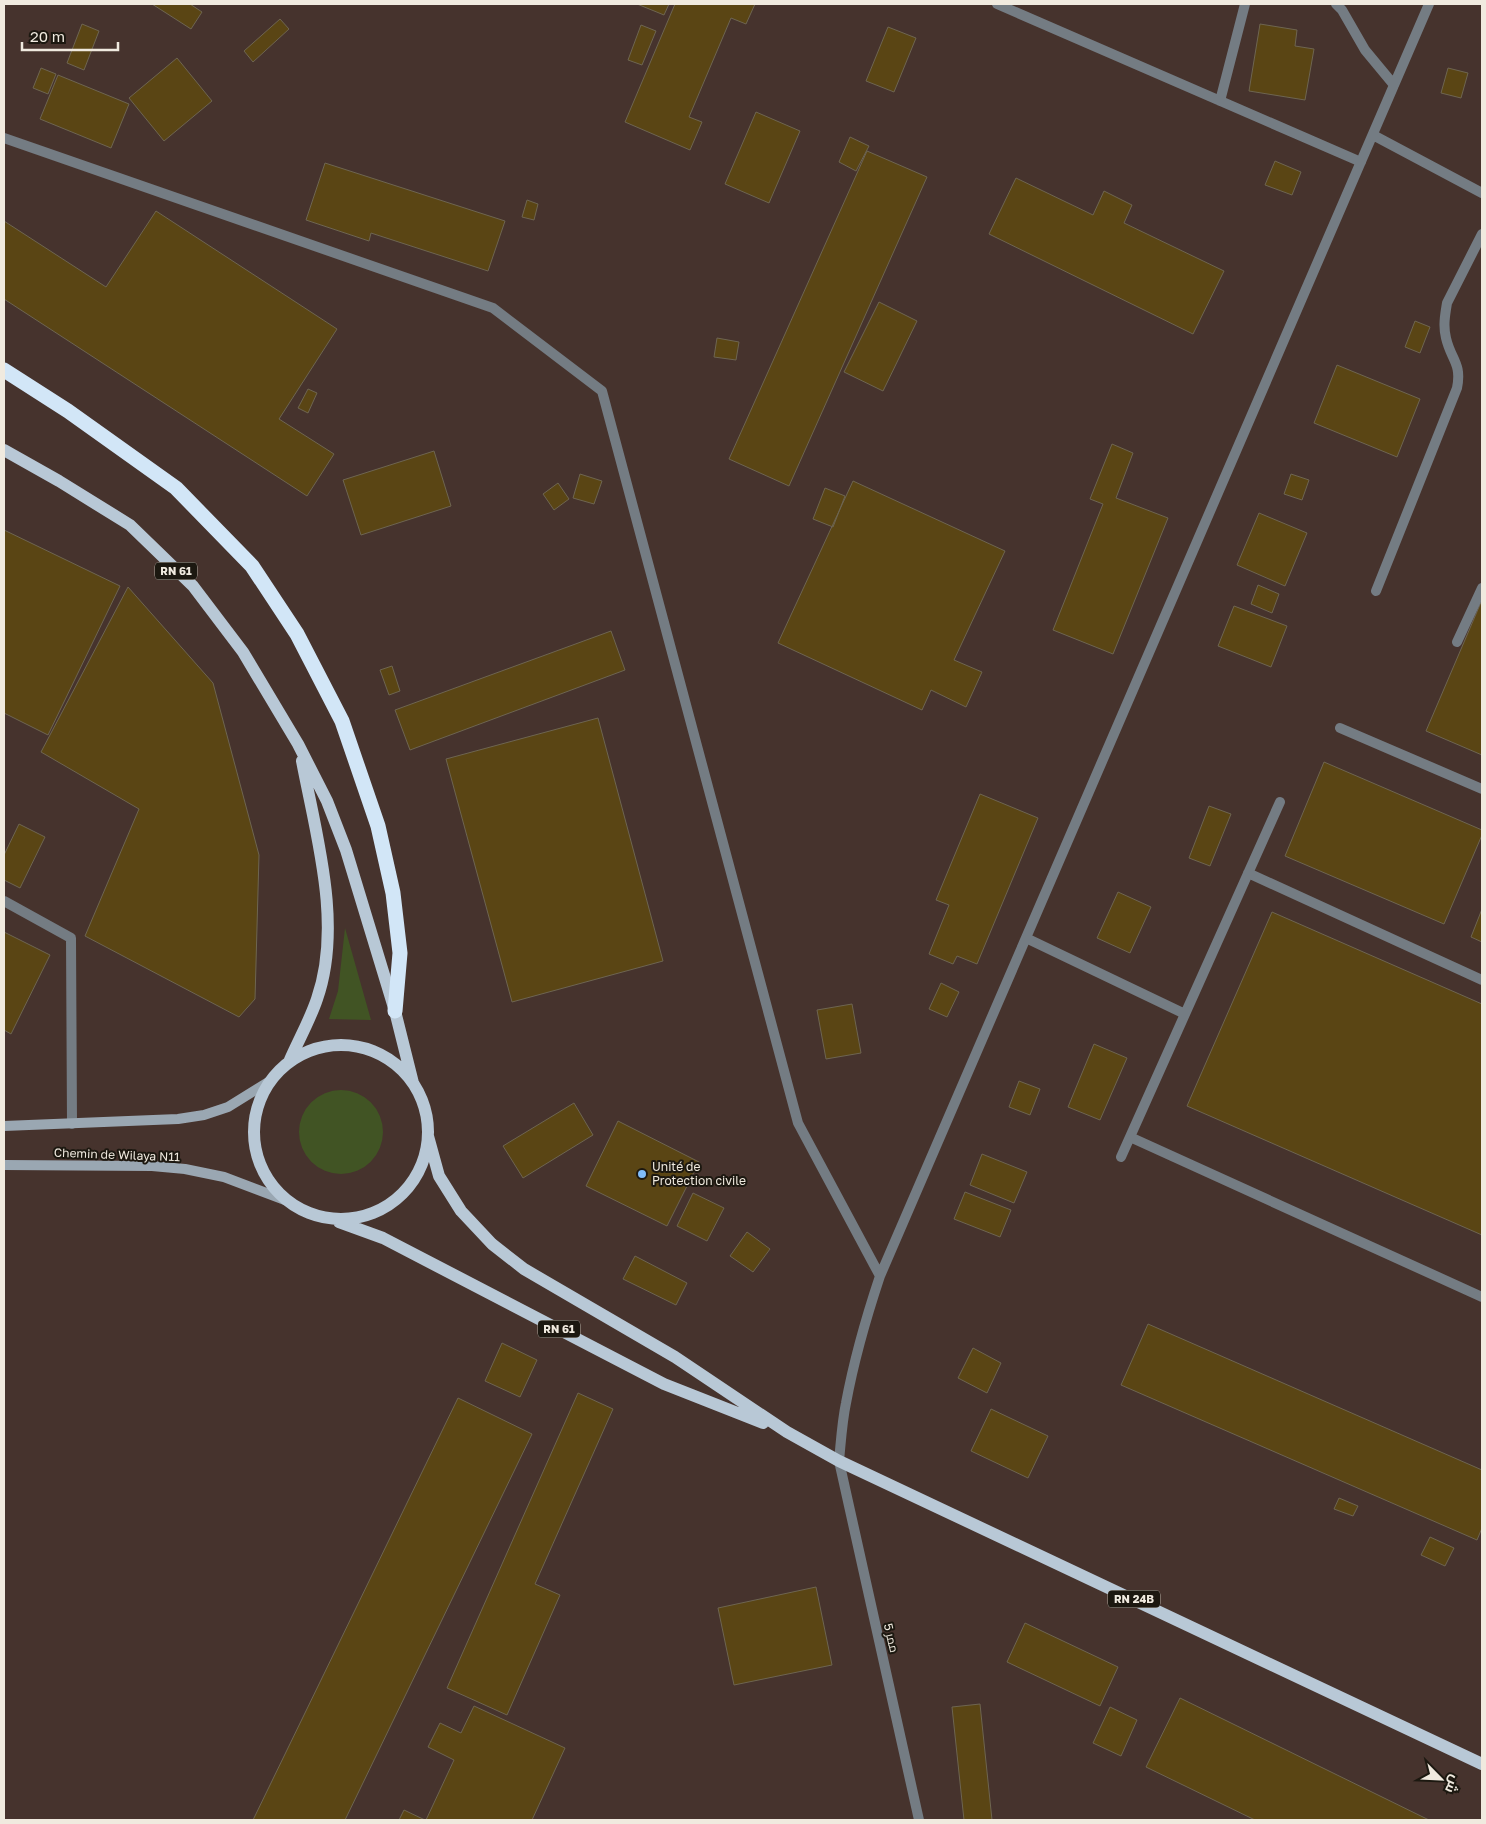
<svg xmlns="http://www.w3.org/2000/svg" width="1486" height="1824" viewBox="0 0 1486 1824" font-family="'Golos Text',Cairo,sans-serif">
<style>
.industrial{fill:#46332d}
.green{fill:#415424}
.building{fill:#5a4514;stroke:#6e6551}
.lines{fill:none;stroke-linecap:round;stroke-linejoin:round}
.lane{stroke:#747c83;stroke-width:10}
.secondary{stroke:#9aa7b2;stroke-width:10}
.primary{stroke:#b8c8d6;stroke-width:12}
.highway{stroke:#d2e6f7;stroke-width:15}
.poi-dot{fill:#80bdfa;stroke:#1c1810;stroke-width:2}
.labels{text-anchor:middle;stroke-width:4;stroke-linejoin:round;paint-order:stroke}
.shield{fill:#1c1810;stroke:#b0aba1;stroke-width:1}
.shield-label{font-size:11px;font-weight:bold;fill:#f0eadf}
.street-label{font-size:12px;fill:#f0eadf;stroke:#1c1810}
.poi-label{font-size:12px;fill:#f0eadf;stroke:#1c1810;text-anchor:start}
</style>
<rect width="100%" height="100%" fill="#382f1e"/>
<path class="industrial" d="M4 4H1482V1820H4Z"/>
<path class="green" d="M345 928 371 1020 329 1019 338 991Z
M299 1132a42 42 0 1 1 84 0a42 42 0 1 1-84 0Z"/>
<path class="building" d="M152 4H190L202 12 191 29Z
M637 4H669L664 15Z
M675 4H755L746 24 731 18 689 117 702 122 690 150 625 122Z
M280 19 289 29 253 62 244 51Z
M82 24 99 31 84 70 67 63Z
M1260 24 1297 30 1295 46 1314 49 1305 100 1249 91Z
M641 25 656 31 642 65 628 60Z
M888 27 916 38 894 92 866 81Z
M177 58 212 101 164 141 129 98Z
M41 68 56 74 48 94 33 88Z
M1448 68 1468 73 1461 98 1441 93Z
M58 75 129 104 111 148 40 119Z
M756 112 800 131 769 203 725 184Z
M850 137 869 146 856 171 839 162Z
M867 151 927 177 789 486 729 459Z
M1275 161 1301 172 1292 195 1265 185Z
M325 163 505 221 488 271 371 233 369 241 306 220Z
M1016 178 1093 215 1104 191 1132 205 1124 223 1224 271 1193 334 989 234Z
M527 200 538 204 534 220 522 217Z
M156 211 337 329 279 419 334 454 307 496 4 299V221L106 287Z
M879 302 917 321 883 391 844 372Z
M1415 321 1430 327 1420 353 1405 347Z
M717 338 739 342 736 360 714 357Z
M1337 365 1420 399 1397 457 1314 423Z
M308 389 317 393 308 413 298 408Z
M1112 444 1133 453 1116 498 1168 518 1113 654 1053 630 1103 504 1090 499Z
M434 451 451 506 361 535 343 480Z
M580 474 602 481 594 504 573 498Z
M1291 474 1309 480 1302 500 1284 494Z
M853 481 1005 551 954 660 982 672 966 707 931 690 922 710 778 643Z
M558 483 569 499 554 510 543 494Z
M825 488 845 496 833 527 813 519Z
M1259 513 1307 533 1285 586 1237 565Z
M4 530 120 586 48 735 4 713Z
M1258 585 1279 594 1272 613 1251 604Z
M128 587 213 683 259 855 255 999 239 1017 85 936 139 809 41 752Z
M1482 600V755L1426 731Z
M1234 606 1287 626 1271 667 1218 646Z
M611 631 625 670 410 750 395 710Z
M392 666 400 691 389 695 380 670Z
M598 718 663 961 512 1002 446 759Z
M1324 762 1482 830V835L1444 924 1285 856Z
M980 794 1038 818 977 964 957 956 953 964 929 954 949 905 936 900Z
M1209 806 1231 814 1210 866 1189 858Z
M19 824 45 837 20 888 4 880V855Z
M1118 892 1151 907 1130 953 1097 938Z
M1482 909V942L1471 937Z
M1272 912 1482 1004V1235L1187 1106Z
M4 932 50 955 11 1034 4 1030Z
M941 983 959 992 947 1017 929 1009Z
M852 1004 861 1053 826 1059 817 1010Z
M1094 1044 1127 1058 1100 1120 1068 1107Z
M1019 1081 1040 1089 1030 1115 1009 1107Z
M574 1103 593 1135 523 1178 503 1146Z
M618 1121 699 1162 667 1226 586 1186Z
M982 1154 1027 1172 1014 1203 970 1185Z
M965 1192 1011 1210 1000 1237 954 1219Z
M693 1193 724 1208 707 1241 677 1226Z
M747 1232 770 1249 753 1272 730 1256Z
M635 1256 687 1283 676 1305 623 1279Z
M1148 1324 1482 1470V1528L1477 1540 1121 1385Z
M502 1343 537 1360 520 1397 485 1381Z
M973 1348 1001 1363 987 1393 958 1378Z
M578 1393 613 1409 535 1584 560 1595 507 1715 447 1688Z
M458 1398 532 1434 345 1820H253Z
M991 1409 1048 1436 1028 1478 971 1451Z
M1339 1498 1358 1506 1353 1516 1334 1509Z
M1430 1537 1454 1548 1445 1566 1421 1555Z
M816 1587 832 1665 734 1685 718 1608Z
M1025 1623 1118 1667 1100 1706 1007 1662Z
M1180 1698 1429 1820H1255L1146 1767Z
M980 1704 992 1820H964L952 1707Z
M474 1706 565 1748 532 1820H426L454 1760 428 1747 440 1723 461 1733Z
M1110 1707 1137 1720 1121 1756 1093 1743Z
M404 1810 425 1820H399Z"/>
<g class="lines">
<path class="lane" d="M997 4 1361 162
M1336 4 1342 10 1365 50 1394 85
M1220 101 1245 4
M1373 135 1482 193
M4 138 493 308 602 391 798 1123 880 1276
M1376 591 1457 388C1462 363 1451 360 1446 338 1443 326 1445 315 1447 303L1482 234
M1457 642 1482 588
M1340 728 1482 789
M1248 873 1482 980
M4 901 71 938 72 1124
M1026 938 1185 1014
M1130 1137 1482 1297
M1121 1157 1280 802
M919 1820 839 1461C841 1441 842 1422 846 1403 854 1360 866 1318 880 1276L1429 4"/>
<path class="secondary" d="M4 1126 178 1119 204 1115 228 1107 270 1081
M4 1165 152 1166 185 1169 224 1177 285 1200"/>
<path class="primary" d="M4 450 59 481 130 525 193 586 243 652 298 744 327 801 346 850 395 1011 413 1083
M254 1132a87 87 0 1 1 174 0a87 87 0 1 1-174 0Z
M289 1062C298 1041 310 1020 317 999 343 925 316 835 302 761
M428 1136 439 1176 461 1211 492 1244 524 1269 675 1357 787 1432 839 1461 1482 1764
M339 1222 383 1238 664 1384 763 1423"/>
<path class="highway" d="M4 370 68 411 176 488 252 566 297 634 342 721 378 826 393 893 400 953 395 1011"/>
</g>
<circle class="poi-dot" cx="642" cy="1174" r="5"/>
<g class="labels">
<g class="shield">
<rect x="155" y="562.5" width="42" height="17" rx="4"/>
<rect x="538" y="1320.5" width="42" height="17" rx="4"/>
<rect x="1108" y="1590.5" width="52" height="17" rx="4"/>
</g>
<g class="shield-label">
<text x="176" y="575">RN 61</text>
<text x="559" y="1333">RN 61</text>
<text x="1134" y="1603">RN 24B</text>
</g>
<g class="street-label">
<text transform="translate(117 1155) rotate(2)" y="4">Chemin de Wilaya N11</text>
<text transform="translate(891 1638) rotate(77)" y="4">ممر 5</text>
</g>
<g class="poi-label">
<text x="652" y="1171">Unité de<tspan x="652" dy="14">Protection civile</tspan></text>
</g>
</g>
<rect width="1486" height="1824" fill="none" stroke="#f0eadf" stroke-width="10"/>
<g transform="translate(1441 1779) rotate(114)" stroke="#1c1810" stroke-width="4" paint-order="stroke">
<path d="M0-4L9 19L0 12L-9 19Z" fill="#f0eadf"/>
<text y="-8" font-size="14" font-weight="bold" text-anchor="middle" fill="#f0eadf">ش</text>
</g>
<path d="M22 42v8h96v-8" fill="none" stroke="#f0eadf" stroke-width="2.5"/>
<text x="30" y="42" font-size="15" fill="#f0eadf" stroke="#1c1810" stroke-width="4" paint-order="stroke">20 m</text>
</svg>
